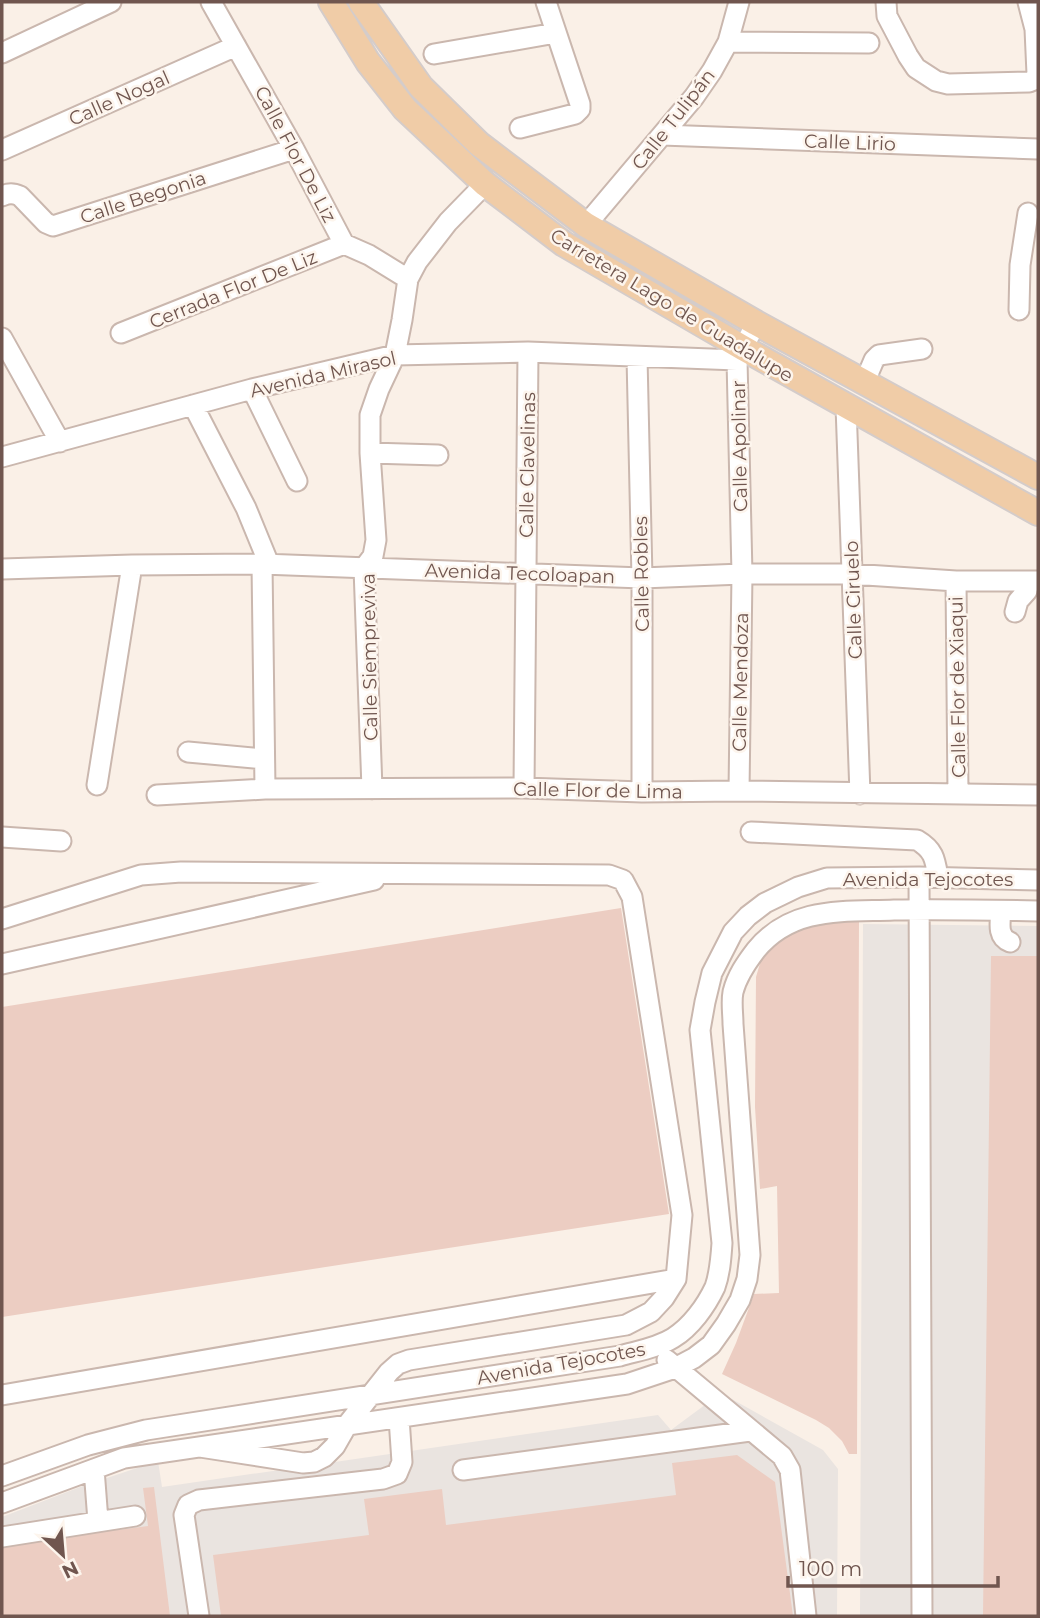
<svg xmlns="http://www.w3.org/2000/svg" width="1040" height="1618" viewBox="0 0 1040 1618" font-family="Montserrat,sans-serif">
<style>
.industrial{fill:#eae4e0}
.building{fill:#eccdc2}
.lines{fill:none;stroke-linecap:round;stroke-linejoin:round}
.minor-casing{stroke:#cab7ae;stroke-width:23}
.major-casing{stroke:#d4ccca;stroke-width:28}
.minor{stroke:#fff;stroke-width:19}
.major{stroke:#f0cca7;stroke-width:24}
.labels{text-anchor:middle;stroke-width:5;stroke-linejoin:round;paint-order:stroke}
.street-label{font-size:19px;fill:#70564f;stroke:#fdf5ed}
</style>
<rect width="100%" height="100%" fill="#faf0e7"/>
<path class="industrial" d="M863 924 1038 926V1616H860Z
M721 1393 823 1450 838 1469 837 1616H2V1517L80 1487 158 1461 162 1487 658 1415 671 1430Z"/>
<path class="building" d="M621 908 669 1214 2 1317V1007Z
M859 920 857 1454H849L842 1441 829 1428 816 1420 722 1374 736 1343 754 1294 779 1293 777 1186 760 1189 755 1107 756 977 761 960 771 947 786 934 810 923Z
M991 956H1038V1616H983Z
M737 1455 775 1482 793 1616H221L213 1555 369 1535 364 1499 442 1489 446 1525 676 1495 672 1463Z
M154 1487 170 1616H2V1545L103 1532V1527L117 1525 118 1530 148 1526 143 1488Z"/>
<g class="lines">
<defs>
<path id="minor" d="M211 2 294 149 344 244 369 255 408 279
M886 2 887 16 908 56 916 68 936 81 948 84 1029 82 1034 80 1037 74 1035 29 1028 2
M728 42 869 43
M2 53 111 2
M434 54 556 33
M520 128 575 114 580 109V104L546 2
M662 135 1038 149
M2 150 236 46
M2 196C9 193 13 193 20 196L46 223 53 226 294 149
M586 225 694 97 712 71 728 42 739 2
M1019 310 1020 265 1028 213
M121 333 344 244
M2 338 60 442
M637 357 642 578V792
M865 381 874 360 879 355 922 349
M252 389 297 481
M193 405 246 508 269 564
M846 406 860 794
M370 453 438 455
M2 457 252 389 395 355 528 352 737 360
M262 564 265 789
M2 569 132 565 262 564 642 578 742 574H851L956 581H1038
M956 581 958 794
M1015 612 1018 601 1027 591 1029 581
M188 752 264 759
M97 785 132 565
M524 788 528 352
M372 789 364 568 373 556 376 540 370 453V415L379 389 395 355 402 320 408 279 417 262 448 222 485 184
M739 791 742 574 737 360 756 323
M157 795 265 789 524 788 642 792 739 791 1038 795
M751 832 917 840C934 850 935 859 938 877
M2 837 61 841
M919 877 922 1616
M1001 911C1000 923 997 937 1010 942
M2 919 141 875 181 872 609 875 623 880 632 897 682 1215 676 1279 664 1298 651 1312 626 1325 409 1360 398 1364 389 1372 347 1425 335 1446 324 1457 314 1462 303 1463 200 1447
M2 964 374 880
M667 1360 782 1456 790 1470 806 1616
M2 1395 676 1279
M94 1469 98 1521
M463 1470 750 1431
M2 1476 88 1445 146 1430 620 1356C637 1351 657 1348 673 1338 691 1327 706 1306 715 1287 720 1273 721 1258 722 1243L700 1030 705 1002 712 973 733 932 748 916 765 903 798 887 827 878 919 877 1038 880
M2 1503 124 1458 627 1384 675 1368 694 1358 711 1345 726 1324 740 1300 747 1279 750 1255 733 1024C733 1014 731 1002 733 992 737 976 746 963 756 950 792 906 843 912 894 910 942 909 990 910 1038 911
M2 1537 135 1516
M199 1616 184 1515 188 1505 199 1500 383 1479 397 1474 402 1462 399 1418"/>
<path id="major" d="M331 2 368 62 405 109 485 184 564 244 743 348 1038 513
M361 2 421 87 479 144 586 225 756 323 1038 477"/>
</defs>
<use href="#minor" class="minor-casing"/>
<use href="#major" class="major-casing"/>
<use href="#minor" class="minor"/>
<use href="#major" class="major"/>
</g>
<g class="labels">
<g class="street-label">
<text transform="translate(119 98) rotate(-24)" y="7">Calle Nogal</text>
<text transform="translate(673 119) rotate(-52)" y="7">Calle Tulipán</text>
<text transform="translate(850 142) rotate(2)" y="7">Calle Lirio</text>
<text transform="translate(296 154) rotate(62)" y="7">Calle Flor De Liz</text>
<text transform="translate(143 197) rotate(-18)" y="7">Calle Begonia</text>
<text transform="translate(233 289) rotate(-22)" y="7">Cerrada Flor De Liz</text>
<text transform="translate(672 305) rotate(31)" y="7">Carretera Lago de Guadalupe</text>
<text transform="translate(323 374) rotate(-13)" y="7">Avenida Mirasol</text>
<text transform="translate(739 446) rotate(-91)" y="7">Calle Apolinar</text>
<text transform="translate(527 465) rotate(-89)" y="7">Calle Clavelinas</text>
<text transform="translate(520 573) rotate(2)" y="7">Avenida Tecoloapan</text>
<text transform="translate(641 574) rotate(-91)" y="7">Calle Robles</text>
<text transform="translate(853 600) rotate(-92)" y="7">Calle Ciruelo</text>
<text transform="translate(369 657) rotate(-91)" y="7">Calle Siempreviva</text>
<text transform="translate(740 682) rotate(-89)" y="7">Calle Mendoza</text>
<text transform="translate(957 687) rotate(-91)" y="7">Calle Flor de Xiaqui</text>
<text transform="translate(598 790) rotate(1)" y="7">Calle Flor de Lima</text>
<text x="928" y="886">Avenida Tejocotes</text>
<text transform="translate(561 1363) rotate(-10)" y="7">Avenida Tejocotes</text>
</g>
</g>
<rect width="1040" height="1618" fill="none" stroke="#70564f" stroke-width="7"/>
<g transform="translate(63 1555) rotate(154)" stroke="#fdf5ed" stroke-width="5" paint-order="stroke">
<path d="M0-5L12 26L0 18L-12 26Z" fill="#70564f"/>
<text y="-10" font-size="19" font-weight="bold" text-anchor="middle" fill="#70564f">N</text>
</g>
<path d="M788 1576v10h210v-10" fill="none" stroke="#70564f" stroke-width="3.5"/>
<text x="799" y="1576" font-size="21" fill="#70564f" stroke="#fdf5ed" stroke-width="5" paint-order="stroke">100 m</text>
</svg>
